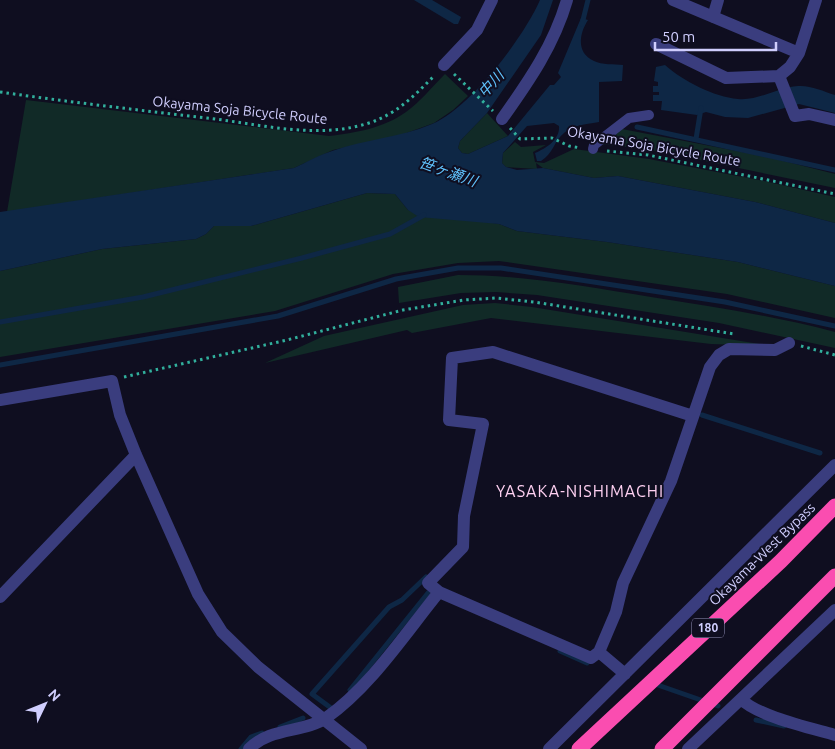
<svg xmlns="http://www.w3.org/2000/svg" width="835" height="749" viewBox="0 0 835 749" font-family="Ubuntu,'Noto Sans JP',sans-serif">
<style>
.green{fill:#112a27}
.water{fill:#0e2745}
.lines{fill:none;stroke-linecap:round;stroke-linejoin:round}
.stream{stroke:#0e2745;stroke-width:5}
.path{stroke:#31af9c;stroke-width:3;stroke-dasharray:2.5 4;stroke-linecap:butt}
.lane{stroke:#3a3d7e;stroke-width:10}
.street{stroke:#3a3d7e;stroke-width:12}
.highway{stroke:#fa4db0;stroke-width:15}
.labels{text-anchor:middle;stroke-width:4;stroke-linejoin:round;paint-order:stroke}
.shield{fill:#0f0e20;stroke:#9694bb;stroke-width:1}
.shield-label{font-size:12px;font-weight:bold;fill:#d0cefe}
.street-label{font-size:14px;fill:#d0cefe;stroke:#0f0e20}
.water-label{font-size:15px;font-style:italic;fill:#5fc1fb;stroke:#0f0e20}
.quarter-label{font-size:16px;letter-spacing:1px;fill:#fed0f1;stroke:#0f0e20}
</style>
<rect width="100%" height="100%" fill="#0f0e20"/>
<path class="green" d="M445 74 468 96 453 110 434 123 401 135 333 150 294 168 7 212 26 100 329 136C355 133 384 128 406 112 420 102 432 87 445 74Z
M487 113 508 136 468 154 462 153 458 148 460 141Z
M622 129 768 157 835 174V188L651 150 600 144Z
M515 142 521 147 546 145 533 152 535 162 544 163 574 149 649 159 764 181 835 197V223L755 202 618 176 594 178 543 168 536 163 537 169 506 167 502 163 503 153Z
M367 193 395 194 408 210 499 224 517 231 607 242 738 262 835 286V318L727 294 499 261 458 263 393 274 275 311 0 357V271L102 249 196 239 206 234 214 226H251Z
M458 275C524 275 587 287 651 297 713 307 775 316 835 332V348L719 323 537 295 496 292 461 293 399 303 398 287Z
M495 303 532 307 771 346 711 344 491 318 412 333 407 330 265 363 324 336 463 305Z"/>
<path class="water" d="M414 0H432L461 17 458 24H454Z
M540 0H553L541 35 487 113 460 141 458 148 462 153 468 154 508 136 550 85H554L561 77 558 73 581 18 588 20C579 34 576 53 594 61 602 65 614 64 623 65L622 81 599 82V122C588 124 572 125 564 133 554 141 553 154 541 161H537L535 153C546 148 560 140 559 126L554 123 527 126 503 153 502 163 506 167 517 170 543 168 594 178 618 176 755 202 835 223V286L738 262 607 242 517 231 499 224 419 217 408 210 395 194 367 193 251 226H214L206 234 196 239 102 249 0 271V212L294 168C307 162 319 155 332 151 365 139 399 138 432 124 470 108 524 37 540 0Z
M665 65C683 81 714 97 738 99 759 101 778 87 798 86 810 85 823 91 835 95V113L799 104 748 118 725 117 706 112 697 115 661 110 662 101H653V95H659V92H653V86H658V82L654 81 656 67Z"/>
<g class="lines">
<path class="stream" d="M582 24 588 0
M637 127 835 170
M696 139 701 108
M0 322 143 297 302 258 390 234 424 215
M0 365 278 316 396 279 458 268H501L725 302 835 326
M702 415 820 453
M560 651 587 663
M652 683 718 706
M350 690 428 593
M331 708 312 694 389 607 402 600 426 577
M756 720 784 726
M280 727 303 718
M241 749 251 737 262 733"/>
<path class="path" d="M454 74 493 111
M0 92C69 102 138 110 207 118 260 124 317 140 369 123 397 114 415 95 435 75
M510 128 520 139 552 138 569 146 581 148
M607 151 648 155 835 194
M801 346 835 355
M124 377 287 340 403 310 464 300 496 298 534 302 734 334"/>
<path class="lane" d="M593 149 594 145 629 118 649 115"/>
<path class="street" d="M673 0 799 53
M713 17 718 0
M656 44 726 78 779 76 790 67 799 53 816 0
M444 65 477 30 492 0
M779 76 795 116 809 114 835 120
M502 119C529 81 554 45 567 0
M0 400 112 381 120 415 136 455 198 594 222 632 258 667 361 749
M693 416 493 352 452 358 449 420 483 424 464 516 463 547 428 583 439 592 591 658 599 652 616 612 623 583 671 481 710 367 719 355 729 349 775 350 789 343
M0 597 136 455
M599 652 625 674
M741 699C757 716 811 728 835 735
M249 749C270 727 304 733 326 718 371 686 404 635 439 592
M549 749 835 465
M688 749 835 610"/>
<path class="highway" d="M579 749 781 561 835 506
M662 749 835 576"/>
</g>
<g class="labels">
<rect class="shield" x="692" y="618.5" width="32" height="19" rx="4"/>
<g class="shield-label">
<text x="708" y="632">180</text>
</g>
<g class="street-label">
<text transform="translate(240 110) rotate(6)" y="5">Okayama Soja Bicycle Route</text>
<text transform="translate(654 146) rotate(10)" y="5">Okayama Soja Bicycle Route</text>
<text transform="translate(762 554) rotate(-44)" y="5">Okayama-West Bypass</text>
</g>
<g class="water-label">
<text transform="translate(491 84) rotate(-48)" y="5">中川</text>
<text transform="translate(448 172) rotate(20)" y="5">笹ヶ瀬川</text>
</g>
<g class="quarter-label">
<text x="580" y="497">YASAKA-NISHIMACHI</text>
</g>
</g>
<g transform="translate(45 704) rotate(47)" stroke="#0f0e20" stroke-width="4" paint-order="stroke">
<path d="M0-4L9 19L0 12L-9 19Z" fill="#d0cefe"/>
<text y="-8" font-size="14" font-weight="bold" text-anchor="middle" fill="#d0cefe">N</text>
</g>
<path d="M655 42v8h121v-8" fill="none" stroke="#d0cefe" stroke-width="2.5"/>
<text x="662" y="42" font-size="15" fill="#d0cefe" stroke="#0f0e20" stroke-width="4" paint-order="stroke">50 m</text>
</svg>
